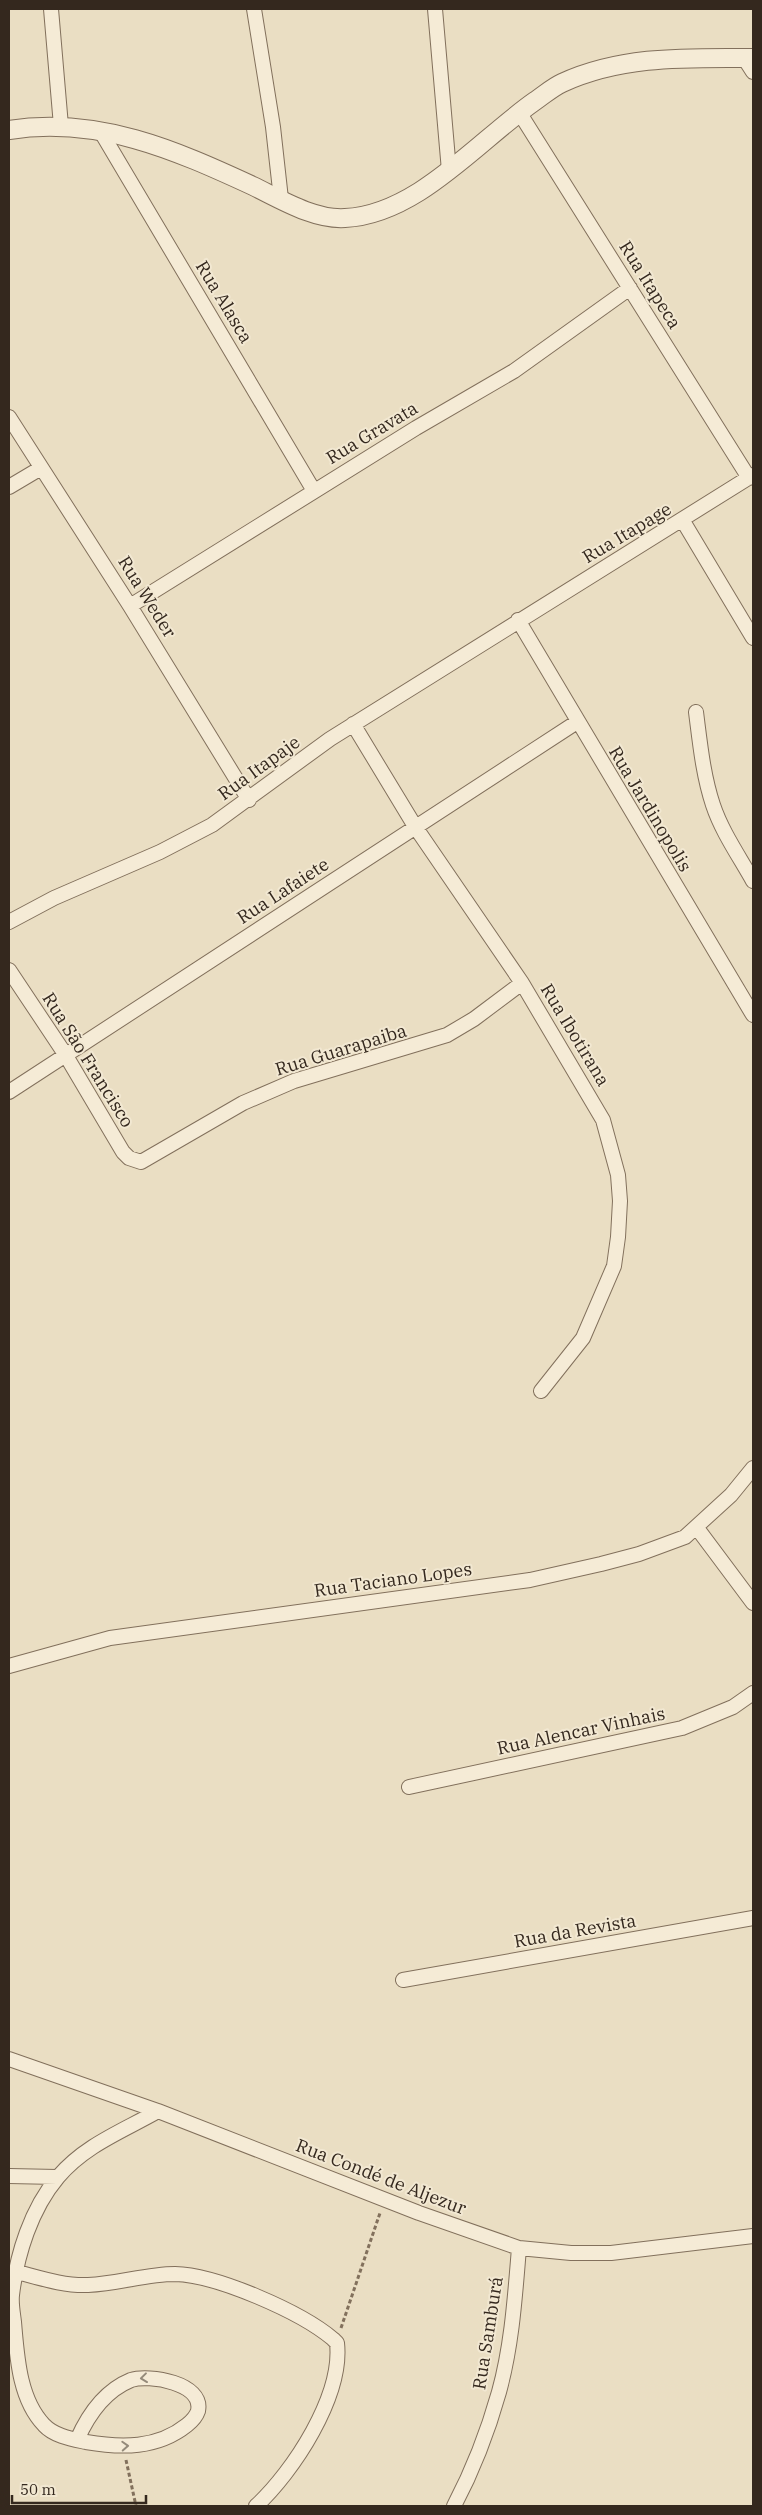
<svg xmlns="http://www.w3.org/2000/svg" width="762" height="2515" viewBox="0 0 762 2515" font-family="'IBM Plex Serif',serif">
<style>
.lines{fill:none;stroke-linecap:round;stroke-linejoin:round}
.minor-casing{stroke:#82705c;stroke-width:16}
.tertiary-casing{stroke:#82705c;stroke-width:20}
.path{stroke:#82705c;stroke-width:3;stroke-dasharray:4 2.5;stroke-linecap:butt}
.minor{stroke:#f5ebd6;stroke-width:14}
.tertiary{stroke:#f5ebd6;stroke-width:18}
.oneway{stroke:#948a7a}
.labels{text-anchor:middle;stroke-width:4;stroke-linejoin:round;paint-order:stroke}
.street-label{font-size:18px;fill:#34281e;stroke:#f2e8d2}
</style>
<rect width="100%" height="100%" fill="#eadec3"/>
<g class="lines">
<defs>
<path id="minor" d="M51 9 61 126
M254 9 273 127 281 199
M435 9 449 171
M744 58 753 72
M519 112 749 478
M101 132 314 491
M9 417 130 606 249 800
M9 487 41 468
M683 521 753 638
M130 606 416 428 514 371 630 288
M518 620 753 1015
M696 712C700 743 703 775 713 805 722 832 739 856 753 881
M353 724 416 828 522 983 603 1120 618 1175 620 1201 618 1237 614 1266 583 1338 541 1391
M9 922 54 898 160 852 212 825 330 739 753 475
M9 970 65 1054 123 1152 129 1158 141 1162 243 1103 294 1081 447 1035 474 1019 522 983
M9 1092 577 722
M697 1528 753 1603
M9 1666 110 1638 530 1580 601 1564 639 1554 685 1537 731 1495 753 1468
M409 1787 682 1728 733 1707 753 1693
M403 1980 753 1918
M9 2059 158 2111 419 2213 519 2248 571 2253H611L753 2236
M9 2176 57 2177
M17 2272C40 2278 64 2286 88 2285 118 2284 146 2274 175 2274 217 2275 301 2312 333 2339L337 2343C343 2396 293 2472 256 2506
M77 2440C88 2415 104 2391 131 2380 149 2374 204 2383 198 2411 196 2417 192 2421 187 2425 157 2449 121 2448 86 2442 72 2439 54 2436 44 2425 19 2399 17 2356 14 2322 13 2313 11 2304 12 2295 17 2254 31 2209 58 2177 85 2145 123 2131 158 2111
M454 2506C473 2470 488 2431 499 2392 512 2345 515 2296 519 2248"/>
<path id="tertiary" d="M9 130C98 116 175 150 253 186 280 199 314 220 345 218 417 215 479 140 535 101 544 95 553 87 562 83 623 55 688 58 753 58"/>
</defs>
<use href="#minor" class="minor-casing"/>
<use href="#tertiary" class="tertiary-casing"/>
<path class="path" d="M341 2328 380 2213
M126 2460 136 2506"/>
<use href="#minor" class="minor"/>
<use href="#tertiary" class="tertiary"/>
</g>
<defs><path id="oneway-chevron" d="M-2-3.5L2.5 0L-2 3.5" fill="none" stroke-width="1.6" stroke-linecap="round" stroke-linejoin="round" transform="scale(1.25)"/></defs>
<g class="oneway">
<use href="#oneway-chevron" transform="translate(144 2378) rotate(173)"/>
<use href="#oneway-chevron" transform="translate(125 2446) rotate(-3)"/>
</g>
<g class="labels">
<g class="street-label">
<text transform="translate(650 285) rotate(58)" y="6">Rua Itapeca</text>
<text transform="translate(224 302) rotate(59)" y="6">Rua Alasca</text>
<text transform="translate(372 433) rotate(-31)" y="6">Rua Gravata</text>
<text transform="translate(627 533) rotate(-31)" y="6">Rua Itapage</text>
<text transform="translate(147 597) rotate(58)" y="6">Rua Weder</text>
<text transform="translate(259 768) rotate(-36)" y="6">Rua Itapaje</text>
<text transform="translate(650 809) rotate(59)" y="6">Rua Jardinopolis</text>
<text transform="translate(283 891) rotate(-33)" y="6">Rua Lafaiete</text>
<text transform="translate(575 1035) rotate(59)" y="6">Rua Ibotirana</text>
<text transform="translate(341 1050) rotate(-17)" y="6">Rua Guarapaiba</text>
<text transform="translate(88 1060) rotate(58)" y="6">Rua São Francisco</text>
<text transform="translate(393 1580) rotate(-8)" y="6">Rua Taciano Lopes</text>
<text transform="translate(581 1731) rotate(-12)" y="6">Rua Alencar Vinhais</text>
<text transform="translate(575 1931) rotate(-10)" y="6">Rua da Revista</text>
<text transform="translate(381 2177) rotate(21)" y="6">Rua Condé de Aljezur</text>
<text transform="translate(488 2333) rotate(-81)" y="6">Rua Samburá</text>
</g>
</g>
<rect width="762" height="2515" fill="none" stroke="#34281e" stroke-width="20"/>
<path d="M12 2495v8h134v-8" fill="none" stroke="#34281e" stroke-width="2.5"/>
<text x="20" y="2495" font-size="15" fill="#34281e" stroke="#f2e8d2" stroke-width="4" paint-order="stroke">50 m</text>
</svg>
